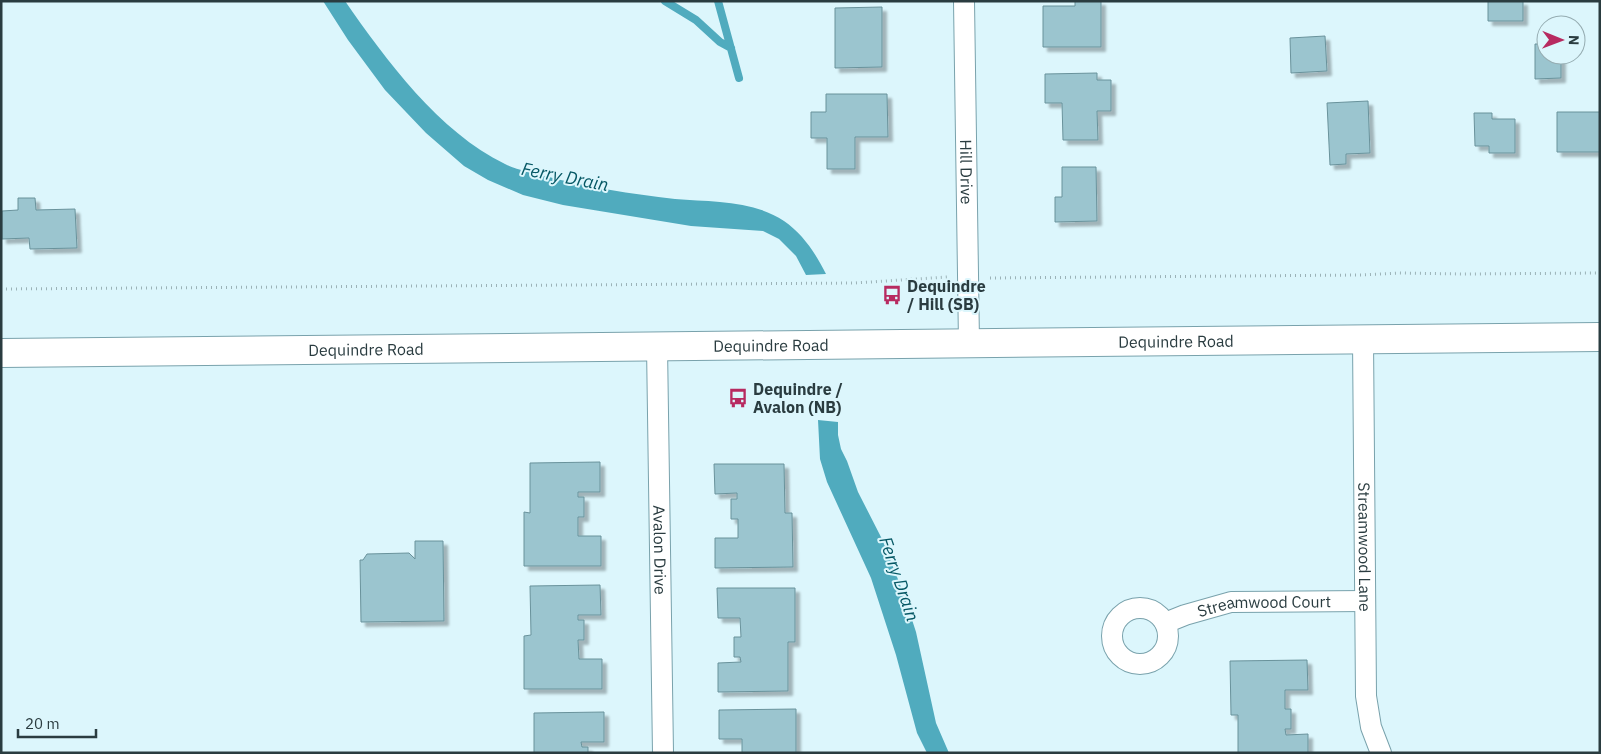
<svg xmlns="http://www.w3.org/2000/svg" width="1601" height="754" viewBox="0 0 1601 754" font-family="'IBM Plex Sans',sans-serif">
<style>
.water{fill:#50abbe}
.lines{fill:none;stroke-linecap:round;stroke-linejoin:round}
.stream{stroke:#50abbe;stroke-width:8}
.building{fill:#9bc5cf;stroke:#69929b;filter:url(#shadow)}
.street-casing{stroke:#79a2ac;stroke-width:22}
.secondary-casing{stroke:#79a2ac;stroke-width:30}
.path{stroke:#9bb2b7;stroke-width:3;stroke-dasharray:1 4;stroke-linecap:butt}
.street{stroke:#fff;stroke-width:20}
.secondary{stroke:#fff;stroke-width:28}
.labels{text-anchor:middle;stroke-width:4;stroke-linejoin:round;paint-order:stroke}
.street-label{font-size:16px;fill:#2a3c40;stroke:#dcf6fc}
.poi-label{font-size:16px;font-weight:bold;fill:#2a3c40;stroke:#dcf6fc;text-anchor:start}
.water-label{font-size:18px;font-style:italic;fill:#065865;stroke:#dcf6fc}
</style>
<defs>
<filter id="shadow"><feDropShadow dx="4.5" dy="4.5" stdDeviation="1" flood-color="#0004"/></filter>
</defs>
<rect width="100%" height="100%" fill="#dcf6fc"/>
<path class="water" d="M323 1H345C386 60 439 132 505 164 517 170 531 172 545 176 587 187 631 194 675 199 711 202 753 200 784 221 803 234 816 254 826 274L806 275 796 256 779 239 763 231 691 226 563 205 523 195 488 180 464 166 426 133 385 90 348 40Z
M818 420 838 422V435L841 449 847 461 858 492 882 539 903 592 916 632 936 723 949 753H927L917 733 896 655 871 578 827 482 820 459Z"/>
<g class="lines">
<path class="stream" d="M665 1 696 20 720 42 731 48
M718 1 739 78"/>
</g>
<path class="building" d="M1075 1H1101V47H1043V6H1075Z
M1488 1H1523V21H1488Z
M882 7V67L835 68V8Z
M1325 36 1327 71 1291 73 1290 38Z
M1535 44H1546V55H1561V78L1535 79Z
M1097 73V80H1111V111H1097L1098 140H1063L1062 103H1045V74Z
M826 94H887L888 137H855V169H827V138H811V112H826Z
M1368 101 1370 153 1346 154V164L1330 165 1327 103Z
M1557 112H1600V152H1557Z
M1474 113H1492V119H1515V153H1489V146H1475Z
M1062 167H1096L1097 221 1055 222V197H1062Z
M18 198H35L36 210 75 209 77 248 30 249 29 238 2 239V211L18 210Z
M600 462V492H578V497H584V517H578V536H601V566H524V512L530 513V463Z
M714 464H784L785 513H792L793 567 715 568V538H738V519H731V499H737V493L715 494Z
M415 541H443L444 621 361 622 360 560H363L367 554 409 553 415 559Z
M600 585 601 615H578V620H584V640H578L579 659H602V689H524V636L531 635 530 586Z
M717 588H795V642H788V691L718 692V663L741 662 740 657H734V637H741L740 618H718Z
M1307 660 1308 690H1285V709H1291V729H1285L1286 735 1308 734V753H1238V715H1231L1230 661Z
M796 709V753H742V739H719V710Z
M604 712V742H581L582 747H588V753H534V713Z"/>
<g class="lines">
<defs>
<g id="street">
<path id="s1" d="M964 1 969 343"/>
<path id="s2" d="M1363 339 1366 696 1371 727 1381 753"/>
<path id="s3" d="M657 346 663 753"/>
<circle cx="1140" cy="636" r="28"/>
<path id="s4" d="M1165 623 1185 615 1231 602 1365 601"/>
</g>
<g id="secondary">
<path id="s5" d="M1 353 1600 337"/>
</g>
</defs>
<use href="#street" class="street-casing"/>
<use href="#secondary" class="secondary-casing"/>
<path class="path" d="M990 278 1361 275 1399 273 1464 274 1600 273
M1 289 855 283 947 277"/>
<use href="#street" class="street"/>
<use href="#secondary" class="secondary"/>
</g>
<defs>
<symbol id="bus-bare" viewBox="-9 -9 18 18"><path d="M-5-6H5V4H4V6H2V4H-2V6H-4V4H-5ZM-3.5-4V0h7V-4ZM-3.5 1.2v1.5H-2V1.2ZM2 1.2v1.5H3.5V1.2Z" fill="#b72a60" stroke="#dcf6fc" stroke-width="2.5" paint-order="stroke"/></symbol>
</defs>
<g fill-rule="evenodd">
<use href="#bus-bare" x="878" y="281" width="28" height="28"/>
<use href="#bus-bare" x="724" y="384" width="28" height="28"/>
</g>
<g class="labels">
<g class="street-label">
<text dy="6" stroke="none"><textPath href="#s1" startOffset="171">Hill Drive</textPath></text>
<text dy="6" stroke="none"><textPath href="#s5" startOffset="1175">Dequindre Road</textPath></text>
<text dy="6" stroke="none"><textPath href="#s5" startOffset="770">Dequindre Road</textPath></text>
<text dy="6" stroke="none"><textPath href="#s5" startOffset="365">Dequindre Road</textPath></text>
<text dy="6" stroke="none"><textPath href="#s2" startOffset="208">Streamwood Lane</textPath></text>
<text dy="6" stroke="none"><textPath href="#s3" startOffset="204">Avalon Drive</textPath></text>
<text dy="6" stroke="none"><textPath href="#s4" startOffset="102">Streamwood Court</textPath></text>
</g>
<g class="poi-label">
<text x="907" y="292">Dequindre<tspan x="907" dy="18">/ Hill (SB)</tspan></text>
<text x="753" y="395">Dequindre /<tspan x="753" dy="18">Avalon (NB)</tspan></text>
</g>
<g class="water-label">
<text transform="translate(565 177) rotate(11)" y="6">Ferry Drain</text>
<text transform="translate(899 579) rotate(71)" y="6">Ferry Drain</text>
</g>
</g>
<rect width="1601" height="754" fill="none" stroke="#2a3c40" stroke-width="5"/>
<g transform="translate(1561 40) rotate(91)"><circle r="24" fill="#dcf6fc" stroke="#95acb1"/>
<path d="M0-4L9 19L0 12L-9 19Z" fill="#b72a60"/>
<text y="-8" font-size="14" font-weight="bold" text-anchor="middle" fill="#2a3c40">N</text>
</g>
<path d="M18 729v8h78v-8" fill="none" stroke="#2a3c40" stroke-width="2.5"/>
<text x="25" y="729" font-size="15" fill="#2a3c40" stroke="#dcf6fc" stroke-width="4" paint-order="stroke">20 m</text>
</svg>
